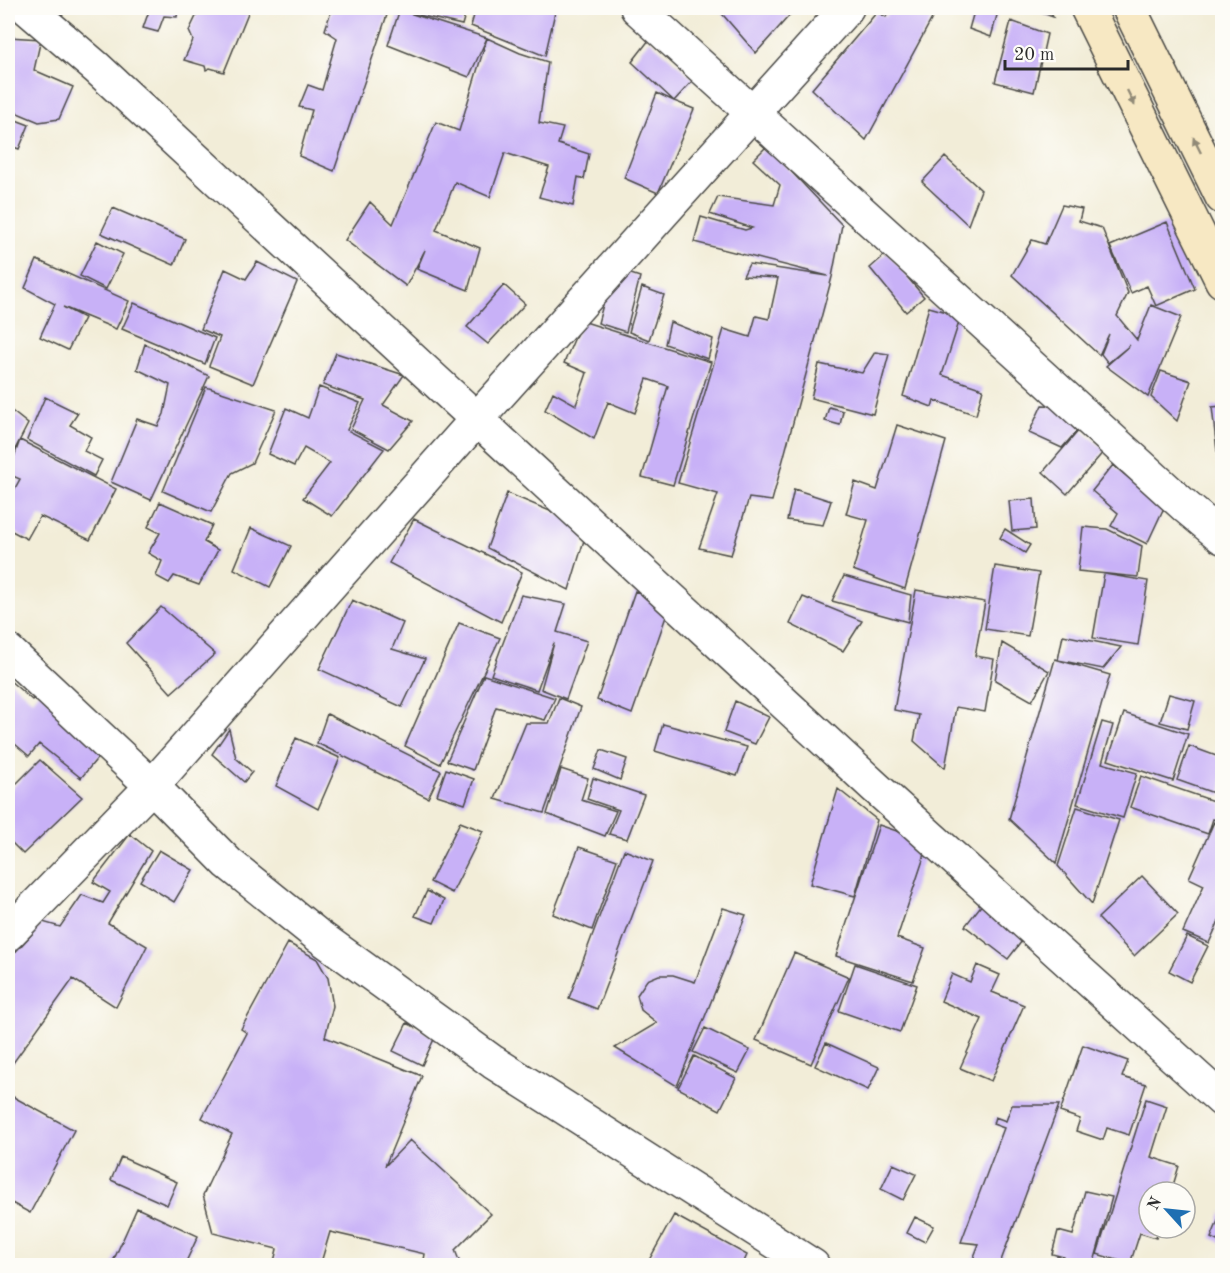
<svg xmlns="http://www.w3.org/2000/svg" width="1230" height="1273" viewBox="0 0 1230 1273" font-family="'Old Standard TT',serif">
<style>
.building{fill:#c8b1f7}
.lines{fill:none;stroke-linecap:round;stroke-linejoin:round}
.street-casing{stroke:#494845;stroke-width:36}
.secondary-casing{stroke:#494845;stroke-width:36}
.street{stroke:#fff;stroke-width:33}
.secondary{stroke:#f7e8c3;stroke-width:33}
.oneway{fill:#918a77}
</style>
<rect width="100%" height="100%" fill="#fdfcf7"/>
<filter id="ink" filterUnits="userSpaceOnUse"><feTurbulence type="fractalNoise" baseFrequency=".0167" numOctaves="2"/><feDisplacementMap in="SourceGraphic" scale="12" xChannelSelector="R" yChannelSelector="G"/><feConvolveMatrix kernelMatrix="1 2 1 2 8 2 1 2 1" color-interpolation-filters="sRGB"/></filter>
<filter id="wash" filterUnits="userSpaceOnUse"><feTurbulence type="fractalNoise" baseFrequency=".008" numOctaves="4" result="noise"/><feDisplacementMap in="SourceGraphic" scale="24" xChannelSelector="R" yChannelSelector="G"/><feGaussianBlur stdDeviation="1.35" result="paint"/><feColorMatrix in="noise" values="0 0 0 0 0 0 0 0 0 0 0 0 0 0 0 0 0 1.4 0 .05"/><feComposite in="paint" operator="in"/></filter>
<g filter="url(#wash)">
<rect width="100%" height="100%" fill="#f2edd8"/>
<g id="blocks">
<path class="building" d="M150 8H178L177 17 164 16 158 32 143 28Z
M200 8H250L224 72 210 68 206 70 205 66 184 60 193 40 189 31Z
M332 8H376L388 12 334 171 299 156 312 110 299 107 308 85 322 90 337 38 325 30Z
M395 8H467L462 25 406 12 487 38 469 77 388 45 400 9Z
M476 8H556L545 56 471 26Z
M717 8H796L756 53Z
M890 8H929L936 11 866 140 812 89 877 12 886 17Z
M975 8H999L991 37 969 29Z
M1028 8H1049L1053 17Z
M1011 21 1047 34 1034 92 995 82Z
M8 37 41 39 34 70 73 87 59 119 39 122 8 109Z
M487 38 520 53 548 62 539 123 563 128 558 144 589 154 584 179 578 177 573 206 539 197 549 167 505 153 490 197 455 182 436 230 480 248 468 290 417 269 425 250 406 286 345 240 370 202 393 224 436 122 459 131Z
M649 40 694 79 674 101 694 109 658 193 624 178 657 93 674 101 632 62Z
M8 117 29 125 19 149 8 145Z
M767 146 842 225 832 277 772 501 749 498 731 555 699 548 718 494 678 483 724 329 750 337 756 316 769 319 778 278 743 276 749 264 828 276 694 242 701 217 745 230 752 228 710 214 718 197 774 205 780 185 753 160Z
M945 157 981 190 968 225 922 182Z
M1062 205 1082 209 1079 221 1102 228 1128 293 1117 316 1137 340 1151 305 1181 317 1148 397 1106 366 1130 345 1108 363 1101 354 1109 334 1099 355 1012 275 1032 240 1045 244Z
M113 208 185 239 174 265 101 233Z
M1167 222 1195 289 1156 306 1147 286 1131 293 1110 246Z
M97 241 123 254 106 289 80 276Z
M887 253 924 297 906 312 870 268Z
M37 260 129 301 116 329 63 307 84 318 68 350 40 337 55 304 25 288Z
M257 262 297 282 253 384 209 366 220 337 201 329 225 269 246 279Z
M613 268 640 277 626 332 598 323Z
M504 285 525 304 488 344 467 327Z
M642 287 664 295 649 340 629 332Z
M134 303 215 338 205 364 122 329Z
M929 307 961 316 942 375 983 389 976 415 934 400 932 407 903 396Z
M582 321 711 362 673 485 642 477 668 386 647 379 635 413 608 402 594 439 545 410 553 392 576 405 587 373 564 363Z
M670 322 713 339 708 359 665 344Z
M145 344 209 376 151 500 111 482 137 419 158 426 164 414 170 385 137 369Z
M875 352 889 354 873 414 811 398 819 364 862 373Z
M336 353 404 375 383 405 413 421 389 449 351 429 365 400 323 385Z
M1161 371 1191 381 1177 421 1151 397Z
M206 387 276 410 252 463 232 473 211 512 163 491Z
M319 387 360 403 347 430 384 449 332 516 303 498 330 463 304 448 294 466 268 454 286 408 308 418Z
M45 397 78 413 70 425 91 437 84 451 102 460 94 476 27 440Z
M1042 405 1062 406 1083 424 1062 448 1029 433Z
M1222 406V452L1217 451 1212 407Z
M829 407 843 411 840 425 825 421Z
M8 408 28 424 10 459 8 458Z
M897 425 946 441 905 589 853 570 868 520 846 514 855 482 877 490Z
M1080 429 1105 450 1067 494 1043 472Z
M20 440 116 489 90 540 40 516 27 539 8 529V501L20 479 8 474Z
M1113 465 1136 484 1168 499 1147 544 1111 526 1118 513 1092 491Z
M794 489 831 501 823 525 787 520Z
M507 493 588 527 569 590 487 548Z
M1034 499 1036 529 1012 531 1009 501Z
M160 502 212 525 204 542 218 550 199 585 174 576 169 583 156 576 162 561 148 553 160 533 148 527Z
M414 519 522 572 501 622 389 563Z
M1083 527 1107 529 1142 546 1138 577 1078 571Z
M251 528 291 546 270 587 234 569Z
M1005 529 1030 545 1025 553 1000 538Z
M995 566 1039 573 1028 636 985 629Z
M1104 574 1148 581 1138 645 1093 638Z
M844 576 911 595 908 622 832 601Z
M916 590 985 602 975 656 994 659 985 712 956 707 945 768 914 741 919 715 894 710Z
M635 591 670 605 632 714 597 700Z
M521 595 566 604 557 632 587 641 566 699 541 689 554 643 537 690 491 675Z
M803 597 862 621 843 651 790 624Z
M352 600 403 623 392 649 425 659 402 707 319 669Z
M161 607 215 654 171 693 126 643Z
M459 623 500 638 440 764 405 746Z
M1063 635 1121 647 1103 669 1058 660Z
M1002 643 1049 671 1032 701 995 680Z
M1055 659 1110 675 1056 863 1009 819Z
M484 675 555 698 545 720 496 707 473 770 447 761Z
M8 679 32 700 39 691 104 750 81 778 39 744 29 756 8 738Z
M1169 694 1195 701 1187 729 1160 722Z
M559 698 581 707 544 813 495 799 526 723H549Z
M735 701 769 717 755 744 724 732Z
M1124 713 1188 734 1173 781 1108 760Z
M327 714 441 771 428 798 317 743Z
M1102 722 1113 725 1102 763 1137 773 1123 818 1077 804Z
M663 724 747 747 737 776 655 751Z
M229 729 236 758 252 772 244 782 212 754Z
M296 738 340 758 318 809 276 786Z
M1189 746 1222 758V796L1177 780Z
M601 750 627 759 620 780 594 769Z
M40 760 82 797 23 854 8 839V792Z
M446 769 474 779 465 804 437 795Z
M561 769 588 778 581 800 616 811 605 836 547 814Z
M1141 776 1222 804V822L1213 819 1208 834 1130 807Z
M593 778 644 795 627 839 609 834 619 810 587 799Z
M838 789 877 820 855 896 810 884Z
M1077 807 1119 820 1092 904 1058 866Z
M460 822 483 831 452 893 430 882Z
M1214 822 1222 826V914L1209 943 1183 932 1204 885 1189 878Z
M879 825 929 842 897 938 925 948 913 981 836 956Z
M130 834 151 851 108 923 147 946 116 1007 73 979 8 1070V1004L11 998 8 996V960L43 922 60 927 82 895 103 903 110 892 93 882Z
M579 847 617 860 592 930 553 914Z
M159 850 193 870 174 902 140 881Z
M624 850 653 861 597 1009 569 998Z
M1142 876 1178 914 1134 956 1098 918Z
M427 891 444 900 434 923 415 916Z
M983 903 1025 937 1008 959 965 926Z
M723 908 746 915 677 1086 615 1048 657 1023 641 1010 637 995 647 980 659 975H673L695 982Z
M1187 936 1208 946 1190 982 1169 971Z
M288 943 317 959 328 978 333 1006 325 1037 422 1076 385 1166 410 1140 491 1214 455 1250 460 1263 467 1266H423L425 1254 330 1232 320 1266H273L277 1249 213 1233 203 1195 232 1134 202 1118 247 1033 241 1029Z
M794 953 849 977 811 1064 756 1040Z
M855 964 917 985 900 1032 839 1011Z
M977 965 1000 975 992 992 1024 1005 991 1081 960 1068 982 1019 941 1001 952 974 970 982Z
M407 1023 435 1037 422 1065 393 1051Z
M705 1028 750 1050 738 1073 693 1052Z
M826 1043 879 1067 868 1090 815 1066Z
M1083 1045 1128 1061 1122 1077 1146 1084 1129 1135 1107 1128 1103 1140 1076 1131 1080 1119 1060 1112Z
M694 1056 736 1078 720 1110 678 1088Z
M8 1094 74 1130 30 1213 8 1201Z
M1146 1099 1167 1106 1151 1157 1179 1166 1171 1192H1149V1228H1159L1156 1238 1140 1233 1130 1264 1097 1254Z
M1012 1105H1059L999 1266H980L972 1262 979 1244 961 1242 1004 1128 993 1124 995 1117 1006 1121Z
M121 1157 177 1182 167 1205 111 1180Z
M893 1164 916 1174 903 1200 881 1189Z
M1085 1191 1112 1197 1093 1266H1062L1064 1257 1052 1254 1058 1231 1073 1235Z
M137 1208 198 1236 184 1266H111Z
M1222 1211V1243L1211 1238Z
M674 1215 747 1255 742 1266H655L648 1262Z
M915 1217 934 1226 925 1242 907 1233Z"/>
</g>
</g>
<g filter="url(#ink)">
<use href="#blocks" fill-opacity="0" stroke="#494845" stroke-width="1.5"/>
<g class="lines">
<defs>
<path id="street" d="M27 8 97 68 875 787 1222 1100
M637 8 1186 507 1222 537
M8 651 152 786 228 863 316 934 493 1062 813 1266
M8 934 152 786 477 419 847 8"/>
<path id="secondary" d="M1087 8 1222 281
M1129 8 1222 197"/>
</defs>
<use href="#street" class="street-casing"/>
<use href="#secondary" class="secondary-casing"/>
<use href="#street" class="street"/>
<use href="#secondary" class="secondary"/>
</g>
<defs><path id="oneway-solid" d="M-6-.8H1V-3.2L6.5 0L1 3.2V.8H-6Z" transform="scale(1.5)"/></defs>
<g class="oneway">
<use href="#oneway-solid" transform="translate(1131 98) rotate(64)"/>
<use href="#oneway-solid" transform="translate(1197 145) rotate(-116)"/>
</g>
</g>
<rect width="1230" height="1273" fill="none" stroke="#fdfcf7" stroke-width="30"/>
<g transform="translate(1167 1210) rotate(297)"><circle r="28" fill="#fdfcf7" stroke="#a9a8a5" stroke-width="1.5"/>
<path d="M0-4.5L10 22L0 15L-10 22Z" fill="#1f6fb2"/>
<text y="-9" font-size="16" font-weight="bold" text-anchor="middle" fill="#2b2b2b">N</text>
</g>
<path d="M1005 60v9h123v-9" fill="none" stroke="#2b2b2b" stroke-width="3"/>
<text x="1014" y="60" font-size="18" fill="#2b2b2b" stroke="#fdfcf7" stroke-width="4.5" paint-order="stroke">20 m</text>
</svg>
